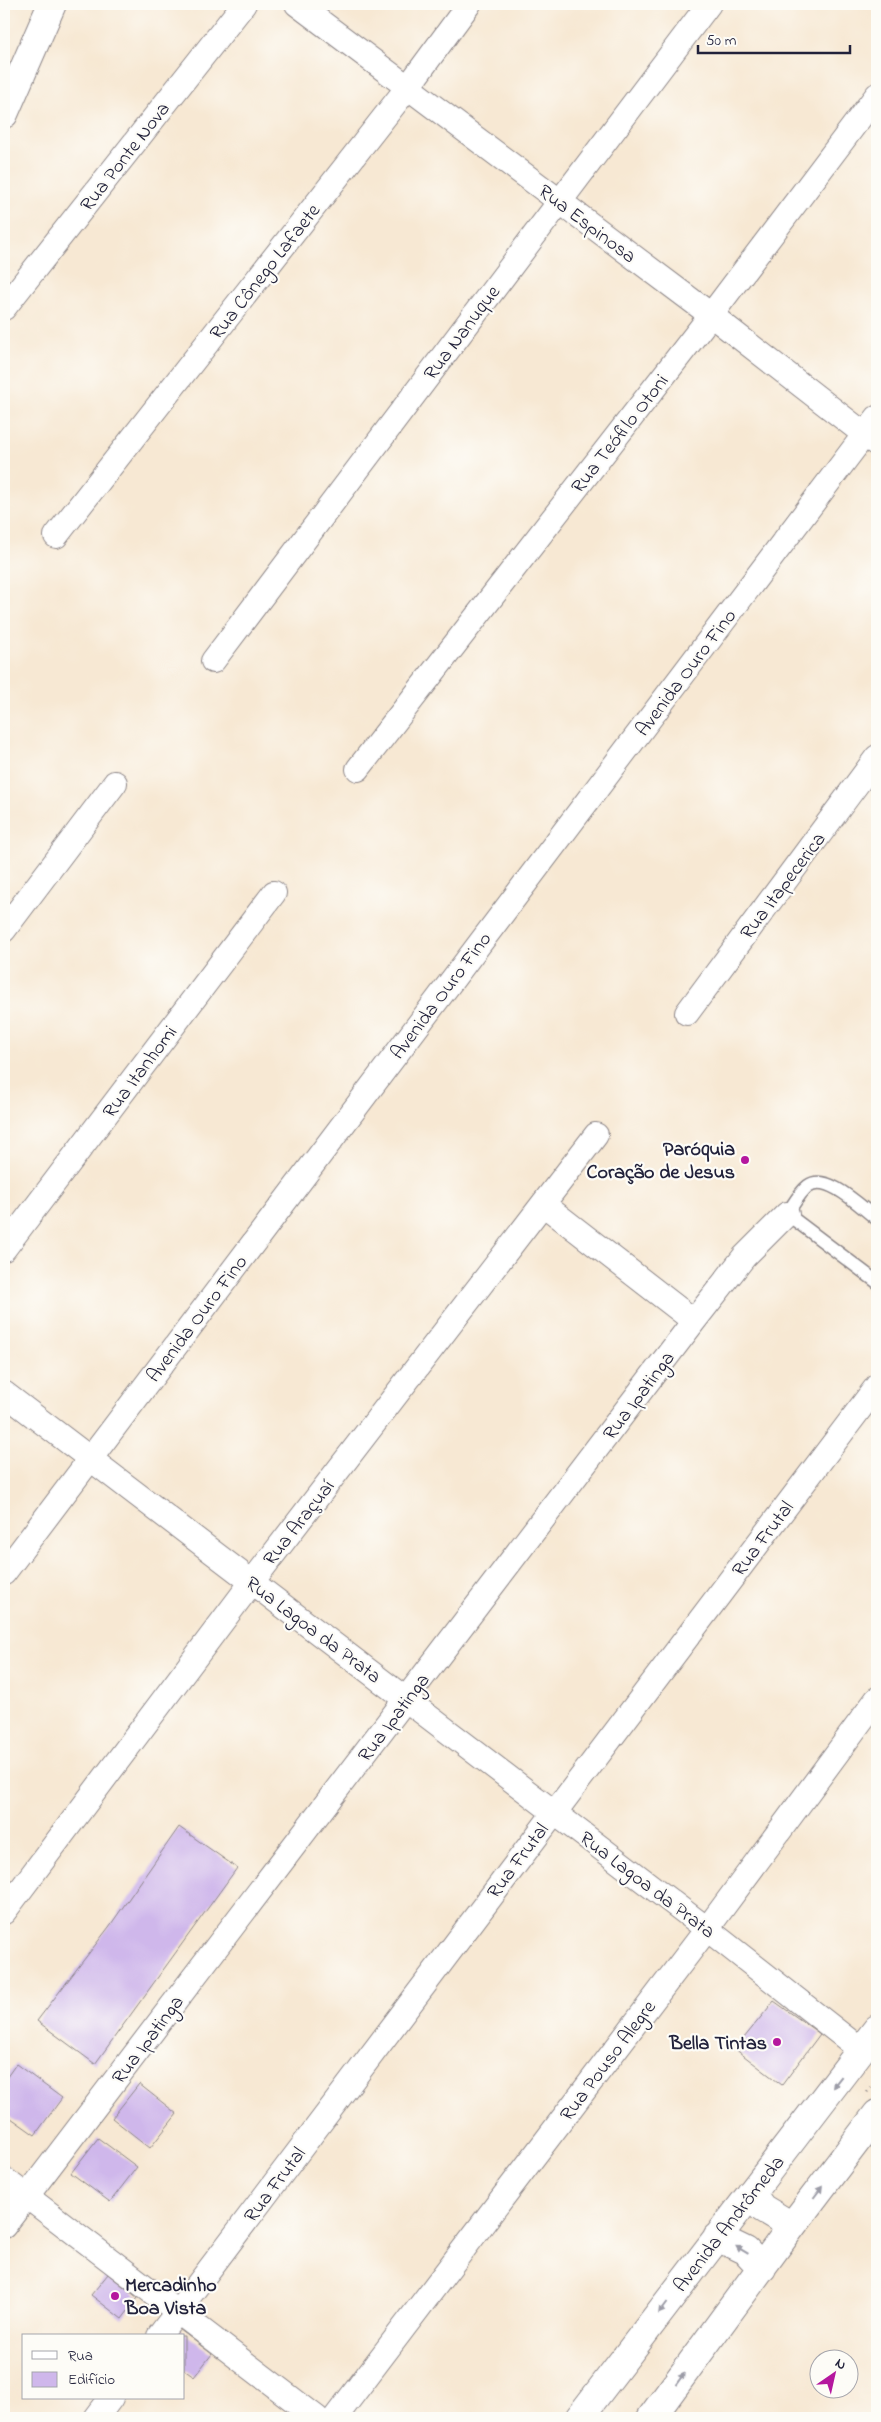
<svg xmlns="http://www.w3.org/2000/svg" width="881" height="2422" viewBox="0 0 881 2422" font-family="'Indie Flower',sans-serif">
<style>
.building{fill:#cfb7eb}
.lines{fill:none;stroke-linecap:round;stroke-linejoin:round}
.service-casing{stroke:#8c8587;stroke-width:15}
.minor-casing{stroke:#8c8587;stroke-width:26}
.tertiary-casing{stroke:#8c8587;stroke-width:30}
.secondary-casing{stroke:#8c8587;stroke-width:30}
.path{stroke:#8c8587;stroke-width:3;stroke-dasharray:1 4;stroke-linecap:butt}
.service{stroke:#fff;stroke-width:12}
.minor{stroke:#fff;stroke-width:24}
.tertiary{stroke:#fff;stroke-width:28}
.secondary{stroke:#fff;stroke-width:28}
.oneway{fill:#9c9ca7}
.poi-dot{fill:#b5179e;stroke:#fdfcf7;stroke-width:2}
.labels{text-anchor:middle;stroke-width:4.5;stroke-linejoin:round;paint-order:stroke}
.street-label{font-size:20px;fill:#22223b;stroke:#fdfcf7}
.poi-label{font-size:20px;font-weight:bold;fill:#22223b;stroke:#fdfcf7;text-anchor:end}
</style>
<rect width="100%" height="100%" fill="#fdfcf7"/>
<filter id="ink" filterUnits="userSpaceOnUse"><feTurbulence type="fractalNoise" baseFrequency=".02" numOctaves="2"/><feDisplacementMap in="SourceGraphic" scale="10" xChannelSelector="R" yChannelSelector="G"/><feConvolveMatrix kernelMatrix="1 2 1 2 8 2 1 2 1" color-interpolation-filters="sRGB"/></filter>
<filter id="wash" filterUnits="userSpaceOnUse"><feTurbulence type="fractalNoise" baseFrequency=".0096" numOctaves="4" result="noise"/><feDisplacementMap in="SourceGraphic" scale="20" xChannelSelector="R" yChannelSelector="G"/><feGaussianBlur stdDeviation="1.12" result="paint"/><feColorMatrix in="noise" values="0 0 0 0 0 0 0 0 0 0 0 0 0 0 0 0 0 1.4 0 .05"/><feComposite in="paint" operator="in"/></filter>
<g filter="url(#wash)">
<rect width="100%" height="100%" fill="#f7e8d3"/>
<g id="blocks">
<path class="building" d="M179 1827 237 1868 95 2064 37 2021 109 1927Z
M774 2001 820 2034 782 2085 735 2049Z
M16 2064 62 2098 35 2135 4 2113V2081Z
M139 2084 177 2114 150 2148 112 2118Z
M98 2138 137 2167 110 2202 71 2173Z
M108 2274 138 2298 122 2319 91 2295Z
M175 2326 212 2354 194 2377 184 2370V2336H168Z"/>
</g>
</g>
<g filter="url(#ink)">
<use href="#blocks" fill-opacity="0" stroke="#8c8587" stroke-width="1"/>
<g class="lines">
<defs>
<path id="service" d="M877 1219C862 1208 827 1172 808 1186 800 1192 793 1205 787 1214L877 1282"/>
<path id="minor" d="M297 4 711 315 877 444
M4 308 244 4
M56 536 408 87 469 4
M213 661 709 4
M358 769 711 315 877 95
M4 930 115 783
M687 1013 877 757
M543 1204 694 1321
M4 1249 274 893
M4 1393 707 1929 861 2050
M4 1573 877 418
M4 1912 252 1582 596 1135
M4 2179 317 2418
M4 2226 694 1321 744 1257 787 1214
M159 2336 877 1386
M96 2418 111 2398
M335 2418 707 1929 877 1699"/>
<path id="tertiary" d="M4 114 52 4"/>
<path id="secondary" d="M751 2193 762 2208 792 2226
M717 2237 746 2251 762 2268
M579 2418 877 2029
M651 2418 792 2226 877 2114"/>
</defs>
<use href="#service" class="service-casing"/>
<use href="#minor" class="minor-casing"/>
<use href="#tertiary" class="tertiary-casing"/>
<use href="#secondary" class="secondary-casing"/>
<path class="path" d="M867 2092 877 2079"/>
<use href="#service" class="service"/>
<use href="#minor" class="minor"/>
<use href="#tertiary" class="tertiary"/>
<use href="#secondary" class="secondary"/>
</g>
<defs><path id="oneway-solid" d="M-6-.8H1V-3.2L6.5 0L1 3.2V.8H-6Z" transform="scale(1.25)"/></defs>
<g class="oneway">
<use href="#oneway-solid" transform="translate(837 2082) rotate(128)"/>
<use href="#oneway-solid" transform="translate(818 2192) rotate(-53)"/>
<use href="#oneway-solid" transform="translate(742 2250) rotate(-149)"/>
<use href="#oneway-solid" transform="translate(663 2308) rotate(127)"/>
<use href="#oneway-solid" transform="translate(680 2379) rotate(-54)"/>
</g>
</g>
<g class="poi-dot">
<circle cx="745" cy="1160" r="5"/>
<circle cx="777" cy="2042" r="5"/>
<circle cx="115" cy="2296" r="5"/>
</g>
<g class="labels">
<g class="street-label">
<text transform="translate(124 156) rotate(-52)" y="7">Rua Ponte Nova</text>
<text transform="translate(588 223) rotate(37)" y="7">Rua Espinosa</text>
<text transform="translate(264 271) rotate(-52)" y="7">Rua Cônego Lafaete</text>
<text transform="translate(461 332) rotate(-53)" y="7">Rua Nanuque</text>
<text transform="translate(619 433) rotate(-52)" y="7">Rua Teófilo Otoni</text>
<text transform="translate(685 672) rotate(-53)" y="7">Avenida Ouro Fino</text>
<text transform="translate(782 885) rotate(-53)" y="7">Rua Itapecerica</text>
<text transform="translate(440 995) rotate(-53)" y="7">Avenida Ouro Fino</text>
<text transform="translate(139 1071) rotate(-53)" y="7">Rua Itanhomi</text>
<text transform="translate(196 1318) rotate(-53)" y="7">Avenida Ouro Fino</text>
<text transform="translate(638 1395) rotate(-53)" y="7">Rua Ipatinga</text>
<text transform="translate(298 1522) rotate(-52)" y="7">Rua Araçuaí</text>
<text transform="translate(762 1538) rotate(-53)" y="7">Rua Frutal</text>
<text transform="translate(314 1629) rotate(37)" y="7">Rua Lagoa da Prata</text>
<text transform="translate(393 1717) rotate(-53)" y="7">Rua Ipatinga</text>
<text transform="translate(517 1860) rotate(-53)" y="7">Rua Frutal</text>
<text transform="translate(648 1884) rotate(37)" y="7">Rua Lagoa da Prata</text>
<text transform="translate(147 2039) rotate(-53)" y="7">Rua Ipatinga</text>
<text transform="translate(607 2060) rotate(-53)" y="7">Rua Pouso Alegre</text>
<text transform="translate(274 2184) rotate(-53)" y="7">Rua Frutal</text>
<text transform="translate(728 2223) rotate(-52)" y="7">Avenida Andrômeda</text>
</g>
<g class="poi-label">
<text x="735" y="1155">Paróquia<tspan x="735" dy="23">Coração de Jesus</tspan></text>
<text x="767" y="2049">Bella Tintas</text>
<text x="125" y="2291" text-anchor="start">Mercadinho<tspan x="125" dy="23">Boa Vista</tspan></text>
</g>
</g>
<rect width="881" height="2422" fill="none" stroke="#fdfcf7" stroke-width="20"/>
<rect x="22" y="2334" width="162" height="65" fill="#fdfcf7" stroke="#a5a5ac"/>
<rect x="32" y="2351" width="25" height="8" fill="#ffffff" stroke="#a5a5ac"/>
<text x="68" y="2360" font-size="15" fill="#22223b">Rua</text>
<rect x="32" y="2372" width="25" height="15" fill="#cfb7eb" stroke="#a5a5ac"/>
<text x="68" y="2384" font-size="15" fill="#22223b">Edifício</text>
<g transform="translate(834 2374) rotate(34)"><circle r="24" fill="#fdfcf7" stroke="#a5a5ac"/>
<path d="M0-4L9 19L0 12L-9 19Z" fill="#b5179e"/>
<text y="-8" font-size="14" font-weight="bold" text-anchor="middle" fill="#22223b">N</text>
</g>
<path d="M698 45v8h152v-8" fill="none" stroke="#22223b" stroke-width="2.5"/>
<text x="706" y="45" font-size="15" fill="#22223b" stroke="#fdfcf7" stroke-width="4" paint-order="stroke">50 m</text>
</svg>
